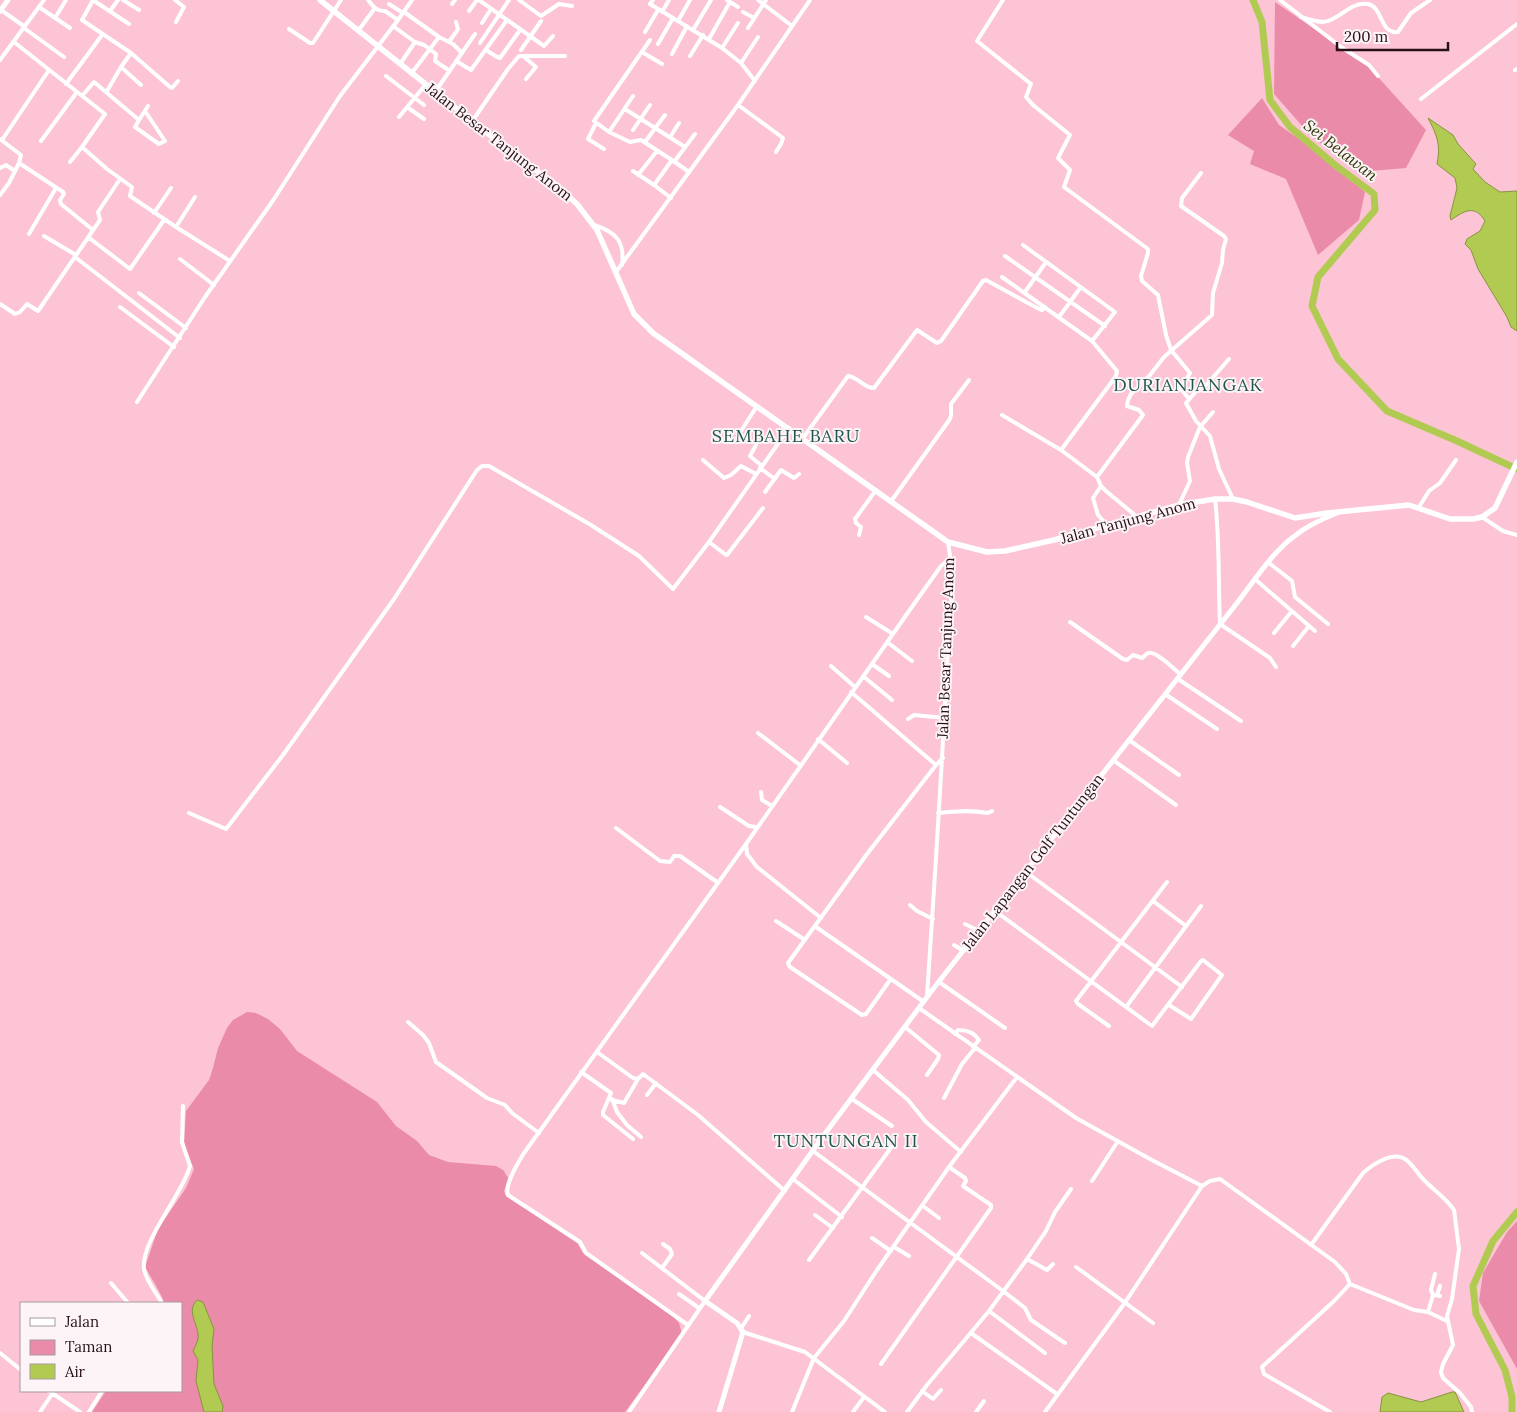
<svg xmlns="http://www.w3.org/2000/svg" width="1517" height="1412" viewBox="0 0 1517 1412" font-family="Lora,serif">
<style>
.green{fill:#eb8baa}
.water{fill:#b1cb52;stroke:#889341}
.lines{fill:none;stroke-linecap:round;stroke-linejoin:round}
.river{stroke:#b1cb52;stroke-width:7}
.street{stroke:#fff;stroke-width:4}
.secondary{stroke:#fff;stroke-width:5}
.primary{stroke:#fff;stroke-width:5.5}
.labels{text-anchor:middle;stroke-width:4;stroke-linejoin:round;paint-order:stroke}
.street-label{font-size:15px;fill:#281018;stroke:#fcf4f6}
.water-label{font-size:16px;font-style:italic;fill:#2e3704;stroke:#fcf4f6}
.quarter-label{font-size:18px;letter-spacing:1px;fill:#1f564c;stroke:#fcf4f6}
</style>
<rect width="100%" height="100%" fill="#fcc4d4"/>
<path class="green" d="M1275 2 1367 65 1426 130 1406 168 1359 172 1311 136 1274 94Z
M1262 98 1279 125 1315 150 1365 192 1359 220 1318 255 1286 179 1250 164 1254 151 1228 135Z
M247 1012 256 1013 268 1019 280 1029 297 1051 377 1102 396 1126 417 1141 429 1155 448 1162 496 1166 503 1170 509 1179 504 1191 506 1196 577 1243 583 1253 674 1317 679 1323 682 1334 625 1412H92L106 1391H181V1303H164C164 1298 149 1274 145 1267L158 1229 186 1188 194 1169 184 1145 186 1111 209 1080 213 1068 218 1048 227 1028 233 1020Z
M1517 1221V1369L1479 1301 1483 1273 1507 1232Z"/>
<path class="water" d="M1428 118 1453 135 1458 144 1476 164 1473 169 1485 182 1500 192 1517 191V331L1511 327 1507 317 1478 269 1471 250 1465 244 1467 239 1480 231 1485 221C1475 204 1464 211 1451 220L1450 216 1457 188 1455 178 1437 164C1441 145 1437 135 1428 118Z
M197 1300 203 1302 214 1329 212 1346 214 1384 223 1406 222 1412H204L196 1381 198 1360 193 1351C195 1347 197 1343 198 1339 200 1325 185 1312 197 1300Z
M1452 1392H1455L1464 1412H1380L1382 1397 1388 1393 1421 1402Z"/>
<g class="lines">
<path class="river" d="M1253 0 1262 22 1270 100 1290 127 1335 165 1374 194 1375 210 1318 277 1312 306 1338 359 1387 411 1457 441 1517 469
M1512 1412V1397L1505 1370 1476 1314 1473 1286 1493 1241 1517 1212"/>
<path class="street" d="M93 0 82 20 131 53 170 87 172 88 178 81
M93 0 129 24
M123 0 139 10
M175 0 184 7 176 22
M368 0C372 5 377 12 385 11L398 20
M479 0 544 46 553 36
M519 0 541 16 559 4 572 6
M653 0 650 4 722 48 741 63 755 81
M727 0 738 7
M758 0 792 26
M1003 0 977 41 1031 84 1026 97 1033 105 1070 135 1058 158 1070 170 1064 187 1148 249V253L1141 276 1142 281 1158 295 1166 335 1171 350 1190 373 1181 389 1189 399
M1280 0 1341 47 1369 65 1378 76
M389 4 403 13
M452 4 455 0
M39 7 70 28
M1 10 25 27
M110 11 118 0
M469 11 477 0
M404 12 439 37 453 44 462 53
M662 12 669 0
M743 12 754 18
M1301 17C1309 19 1320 24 1328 21 1343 16 1351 2 1368 4 1383 7 1380 35 1398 32L1411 13 1430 0
M55 18 66 0
M678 21 690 0
M482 23 491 9
M393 26 415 42 424 45 436 54 435 61 450 71
M24 28 64 57
M748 28 766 0
M289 29 310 43H313L341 0
M693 30 711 0
M358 31 375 8
M645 32 658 10
M709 39 730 2
M650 40 594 121 609 132 630 142 641 140 672 160
M14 42 105 114 82 147 107 169 132 187 130 196 176 227 230 261
M449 42 458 29 456 22
M480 43 509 0
M658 44 673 18
M722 48 738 23
M486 50 497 57 500 58 520 30
M521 50 541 21
M642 52 662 64
M672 54 687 26
M523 56 536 67 526 79
M690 56 703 35
M0 60 44 0
M456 61 471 70 507 20
M741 63 758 37
M400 64 415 42
M121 67 131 53
M1515 70 1517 69
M411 74 439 37
M386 76 424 105
M66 84 102 35
M107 91 121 67 141 85
M435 92 475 34
M82 96 94 82 139 120 148 106
M1421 99 1517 24
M738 105 783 138 781 144 776 152
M407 107 424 119
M625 109 685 147
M399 117 426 84
M139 120 135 127 159 144 165 141 145 111
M473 120 508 69 519 56H565
M596 123 588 139 604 149
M633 130 650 105
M609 132 633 96
M670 137 679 123
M0 139 21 155 19 163 63 192 64 194 60 200 61 204 93 230
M2 140 49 70
M41 141 77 92
M645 142 665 115
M70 162 82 147
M674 162 695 134
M0 168 6 165 15 171
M633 171 654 185
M638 175 657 151
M0 195 9 183 19 163
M671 198 654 185 672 160 689 172
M154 213 171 188
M594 225C616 232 625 241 622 265
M176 227 195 197
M29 234 56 188
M44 236 76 255
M88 237 130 269 164 220
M1023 245 1115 312 1092 341
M1005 256 1105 326
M75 257 180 338
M180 259 214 285
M616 272 738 105 810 0
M1002 277 1092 341 1117 371 1116 376 1061 450
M1025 292 1046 262
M139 293 186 328
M0 304 15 314 20 312 27 304 38 311 100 220 98 212 120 179
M120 307 174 347
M1059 317 1081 287
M1229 359 1203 389 1199 388 1186 403 1196 421 1210 436 1219 469 1233 499
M137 402 205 297 274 199 340 96 398 20 412 0
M1002 415 1061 450 1097 477 1101 486 1106 491 1136 516
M741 431 757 406
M803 438 848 376C858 377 864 388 874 388L917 330 937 343 941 341 983 281 986 280 1039 309 1042 310 1045 307
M756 445 750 456 762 466
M703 460 724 478 731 475 741 466 756 474
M760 468 775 479
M1097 477 1143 415 1139 410 1127 406 1128 400 1131 394 1150 375 1164 357 1212 315 1213 293 1222 263 1223 250 1226 239 1224 236 1181 206 1182 198 1201 173
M1101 486 1093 498 1098 515 1107 525
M765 492 781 470 794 478 799 474
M1215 499C1220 541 1218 582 1220 624L1270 658 1276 667
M892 500 950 419 951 415V404L969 380
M1179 505 1190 481 1187 463 1188 457 1200 427 1213 412
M1419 507 1429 491 1440 483 1456 460
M1482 517 1503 531 1517 535
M859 535 861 527 856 523 855 519 876 490
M709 542 726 555H727L763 508
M1269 563 1292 581 1295 597 1328 624
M1256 580 1315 631
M866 617 893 634
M1070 622 1123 659 1127 660 1133 655 1142 658C1145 656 1146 653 1149 653 1156 651 1175 670 1181 675
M1274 633 1292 611
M887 642 912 661
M1293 646 1309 626
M872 664 889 676
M831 666 855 687
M863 676 892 700
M1178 679 1241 721
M851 692 936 765
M1165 694 1217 729
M908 719 914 715 945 718
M758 733 800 765
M818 739 847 763
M1129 740 1179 775
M1113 760 1176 805
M761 792 762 800 772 806
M720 807 749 826 756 827
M189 813 226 829 283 755 394 599 477 470 482 466H489L591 525 639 556 673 589 709 542 789 428
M938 813C956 811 970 810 988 813L992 811
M616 828 660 861 670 862 674 856H680L717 882
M746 844 747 854 757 867 821 918
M1026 872 1182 987
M1153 901 1186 926
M910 905 917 911 933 919
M995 911 1152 1026 1201 961 1203 960 1222 975 1191 1019 1169 1005
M776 921 805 940
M965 924 979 931
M816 927 924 1002
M954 945 964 951
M890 980 866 1014 862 1015 790 967 788 963 867 854 936 765 943 758
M939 982 1005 1028
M927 996C934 891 941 787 946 682 948 636 956 587 948 542
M1126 1007 1201 906
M919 1008 1076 1118 1150 1159 1202 1186
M408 1022 423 1035 429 1043 436 1062 487 1098 505 1105 512 1113 539 1133
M1109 1026 1078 1004 1076 1001 1167 882
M905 1027 939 1055 938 1059 927 1075
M955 1034 958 1030C967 1030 974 1032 979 1040L973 1047
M597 1052 633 1078 638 1079
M873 1070 908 1100 926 1122 961 1152
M581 1072 611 1093 603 1112V1115L633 1139
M647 1095 656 1083
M944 1098 962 1064 975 1048
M612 1099 617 1112 627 1125 641 1137
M852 1099 892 1126
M612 1100 624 1103 638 1079 643 1074 698 1115 785 1191
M813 1151 1003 1291 1025 1308 1031 1320 1065 1343
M793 1179 842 1217
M1092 1181 1118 1141
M923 1206 939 1218
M815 1215 833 1228
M872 1238 891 1251
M1311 1245 1363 1173C1372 1165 1392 1151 1405 1159 1413 1164 1419 1176 1426 1182 1435 1191 1447 1199 1454 1210L1459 1249 1452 1299 1447 1316 1453 1345 1443 1364 1441 1372 1443 1378 1460 1393 1471 1407 1472 1412
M894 1247 909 1256
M1027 1259 1047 1270 1053 1264
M809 1260 893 1145
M1076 1267 1153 1323
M662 1268 672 1254 670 1249 663 1244
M111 1283 128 1303
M1350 1284 1414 1310 1428 1312 1447 1321
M679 1294 699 1308
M1433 1295 1431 1290 1435 1274
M1437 1295 1440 1286
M162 1303C156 1292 146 1281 144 1269 140 1242 183 1194 190 1166L182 1142 183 1106
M989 1311 1045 1353
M1428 1312 1433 1295 1440 1296
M688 1325 586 1253 580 1242 508 1195C504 1185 518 1163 524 1153L746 844 909 611 941 566 951 558
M742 1327 749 1316
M743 1332 805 1352 885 1412
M971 1333 1057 1394
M0 1353 21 1370
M881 1364 991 1208V1205L963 1186 966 1181 965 1178 949 1167
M49 1391 80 1412
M922 1391 933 1399 941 1390
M40 1412 52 1394
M89 1412 102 1391
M629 1412 705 1301 642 1253
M792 1412 814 1358 844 1321 877 1270 949 1167 1017 1077
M853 1412 864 1397
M907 1412 927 1385 989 1311 1027 1259 1046 1231 1055 1212 1071 1189
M976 1412 984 1401
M1045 1412 1124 1304 1202 1186 1210 1181 1220 1179 1335 1262 1346 1274 1350 1284 1334 1301 1262 1367 1264 1374 1330 1412"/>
<path class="secondary" d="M0 11 8 0
M719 1412 743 1332 737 1323 705 1301 824 1135 933 989 1237 603C1255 580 1272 552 1296 535 1308 525 1322 519 1337 513"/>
<path class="primary" d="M320 0 510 151 555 184 577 204 597 230 634 314 653 333 948 542 987 552 1005 551 1054 540 1179 505 1215 499H1233L1247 502 1295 518 1327 513 1409 505 1450 519H1473L1482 517 1495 508 1517 462"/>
</g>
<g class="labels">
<g class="street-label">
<text transform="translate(499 142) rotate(38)" y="5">Jalan Besar Tanjung Anom</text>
<text transform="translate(1128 521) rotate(-15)" y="5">Jalan Tanjung Anom</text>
<text transform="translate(946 648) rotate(-88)" y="5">Jalan Besar Tanjung Anom</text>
<text transform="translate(1033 862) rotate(-52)" y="5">Jalan Lapangan Golf Tuntungan</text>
</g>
<g class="water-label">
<text transform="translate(1341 150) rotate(38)" y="6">Sei Belawan</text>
</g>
<g class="quarter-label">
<text x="1188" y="391">DURIANJANGAK</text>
<text x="786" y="442">SEMBAHE BARU</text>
<text x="846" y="1147">TUNTUNGAN II</text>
</g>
</g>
<rect x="20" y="1302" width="162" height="90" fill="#fcf4f6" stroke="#a7999d"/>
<rect x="30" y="1318" width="25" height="8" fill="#ffffff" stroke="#a7999d"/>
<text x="65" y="1327" font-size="15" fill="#281018">Jalan</text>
<rect x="30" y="1340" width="25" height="15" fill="#eb8baa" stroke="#a7999d"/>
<text x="65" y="1352" font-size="15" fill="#281018">Taman</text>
<rect x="30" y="1364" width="25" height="15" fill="#b1cb52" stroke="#a7999d"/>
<text x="65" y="1377" font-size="15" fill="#281018">Air</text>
<path d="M1337 42v8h111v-8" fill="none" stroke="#281018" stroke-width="2.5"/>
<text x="1344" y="42" font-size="15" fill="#281018" stroke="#fcf4f6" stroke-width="4" paint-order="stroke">200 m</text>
</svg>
